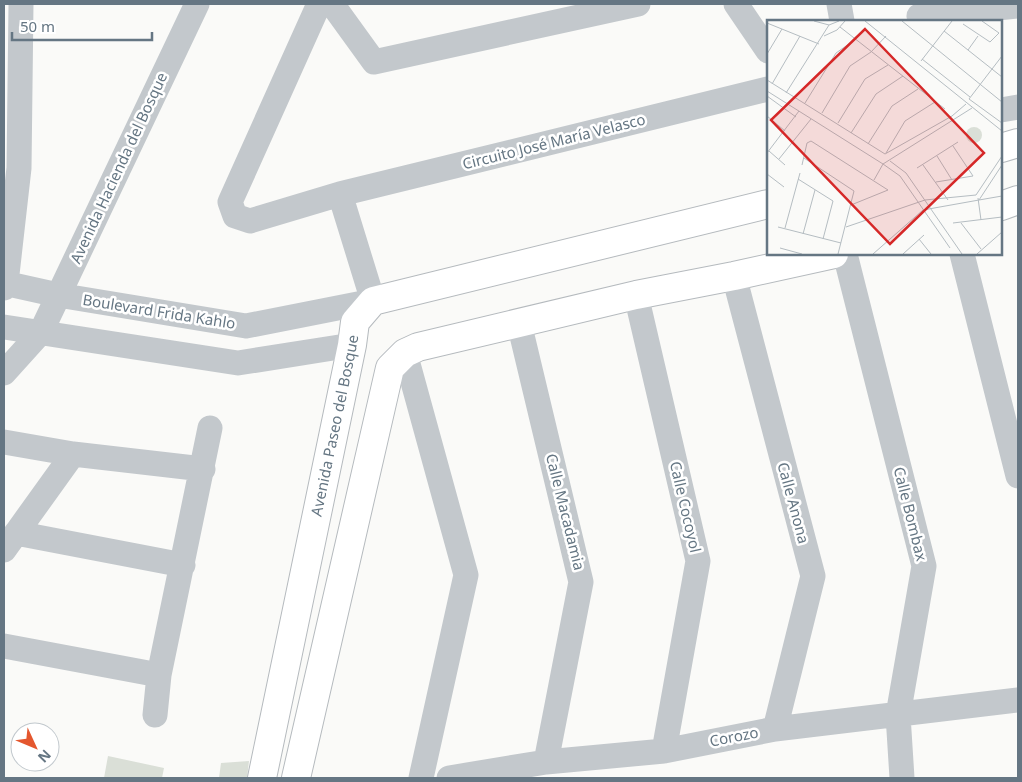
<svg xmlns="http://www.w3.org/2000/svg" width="1022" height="782" viewBox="0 0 1022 782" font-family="'Noto Sans',sans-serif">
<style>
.garden{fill:#dadfd7}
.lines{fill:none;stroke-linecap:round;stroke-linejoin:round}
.major-casing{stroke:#b5babe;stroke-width:30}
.minor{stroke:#c3c8cc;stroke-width:25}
.major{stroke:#fff;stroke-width:28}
.labels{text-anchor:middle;stroke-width:5;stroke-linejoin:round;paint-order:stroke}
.street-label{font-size:15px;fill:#657683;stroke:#fff}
.inset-road{fill:none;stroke:#b5bdc2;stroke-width:1}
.view{fill:#d62828;fill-opacity:0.15;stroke:#d62828;stroke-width:2.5}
.inset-edge{fill:none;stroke:#657683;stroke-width:2.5}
</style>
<rect width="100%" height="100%" fill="#fafaf8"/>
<path class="garden" d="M108 756 164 768 162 778H104Z
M249 761 247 778H219L221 763Z"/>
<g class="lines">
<defs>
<g id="major">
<path d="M1001 148 1018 143"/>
<path d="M1001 206 1018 200"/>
<path id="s1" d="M262 778 352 345 355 322 373 301 768 204"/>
<path d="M296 778 390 368 405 353 418 347 636 295 734 276 834 254"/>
</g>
</defs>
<use href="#major" class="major-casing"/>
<path class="minor" d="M319 4 230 202 235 216 250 221 340 194 768 89
M332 4 374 62 638 4
M736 4 768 51
M839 4 842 21
M919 16 1018 6
M1001 110 1018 107
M845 254 924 566 898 715 902 778
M962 254 1018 476
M734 276 813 576 775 729
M4 283 58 295 246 326 373 301 340 194
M4 288 6 283 19 168 21 4
M636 295 698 561 664 751
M519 323 581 582 546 762
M4 327 238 363 352 345
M405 353 466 575 421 778
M4 373 41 332 197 4
M4 442 73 454 203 469
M16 533 183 565
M4 550 73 454
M4 646 159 675
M155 715 159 675 210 428
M449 778 546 762 664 751 775 729 1018 700"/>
<use href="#major" class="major"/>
</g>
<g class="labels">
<g class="street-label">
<text transform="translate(554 142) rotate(-14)" y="5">Circuito José María Velasco</text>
<text transform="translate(119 168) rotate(-65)" y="5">Avenida Hacienda del Bosque</text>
<text transform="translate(159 312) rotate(9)" y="5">Boulevard Frida Kahlo</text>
<text dy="5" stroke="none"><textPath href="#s1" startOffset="360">Avenida Paseo del Bosque</textPath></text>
<text transform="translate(793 503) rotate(75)" y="5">Calle Anona</text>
<text transform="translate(685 507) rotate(77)" y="5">Calle Cocoyol</text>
<text transform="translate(565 512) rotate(76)" y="5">Calle Macadamia</text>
<text transform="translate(910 514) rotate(76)" y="5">Calle Bombax</text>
<text transform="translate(734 737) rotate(-11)" y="5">Corozo</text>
</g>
</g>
<g transform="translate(767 20)">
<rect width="235" height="235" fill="#fafaf8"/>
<path d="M199 115a8 8 0 1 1 16 0a8 8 0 1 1-16 0Z" fill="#dadfd7"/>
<path class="inset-road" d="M47 1 62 5 72 1M98 1 235 111M135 1 235 82M0 3 52 24M196 4 223 22 232 13 215 1M73 7 178 89M177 11 235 57M57 16 70 10 78 1M201 30 211 16M0 34 15 9M235 36 202 79 235 103M155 39 203 77M154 41 185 1M0 60 118 134 185 96 199 84M5 64 33 16M0 71 116 144 205 88M19 73 62 5M0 76 29 97M38 83 69 33 89 19M55 93 83 46 104 32 119 16M0 96 18 111M71 103 98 59 121 45M84 113 109 74 136 56M101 124 125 86 151 69M2 131 18 145M0 133 32 91M119 133 138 101 168 82M170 136 185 160M37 138 87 171 71 234M12 139 44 99M123 141 139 153 195 234M35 145 40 123 44 121 121 170 84 185M156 145 181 180M150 148 191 122M0 154 17 167M31 159 66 181 56 219M107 160 116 144 133 156 183 228M169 162 206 156 186 126M211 178 214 200M212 180 235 176M186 203 235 197M194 203 214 229M11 207 74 223M79 207 158 180 209 175 235 136M18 208 33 153M36 214 48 170M152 219 164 234M13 228 35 234M106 234 156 190 212 180 235 145M136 234 157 215M210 234 235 212"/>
<path class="view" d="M98 9 217 133 123 224 4 100Z"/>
<rect width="235" height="235" class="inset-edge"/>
</g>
<rect width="1022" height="782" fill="none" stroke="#657683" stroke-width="10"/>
<g transform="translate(35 747) rotate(134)"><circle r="24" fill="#ffffff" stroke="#c1c8cd"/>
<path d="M0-4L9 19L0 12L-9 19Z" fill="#e4572e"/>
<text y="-8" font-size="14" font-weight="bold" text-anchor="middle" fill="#657683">N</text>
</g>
<path d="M12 32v8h140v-8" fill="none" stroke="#657683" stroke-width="2.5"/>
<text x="20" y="32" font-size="15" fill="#657683" stroke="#ffffff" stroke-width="4" paint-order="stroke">50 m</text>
</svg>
